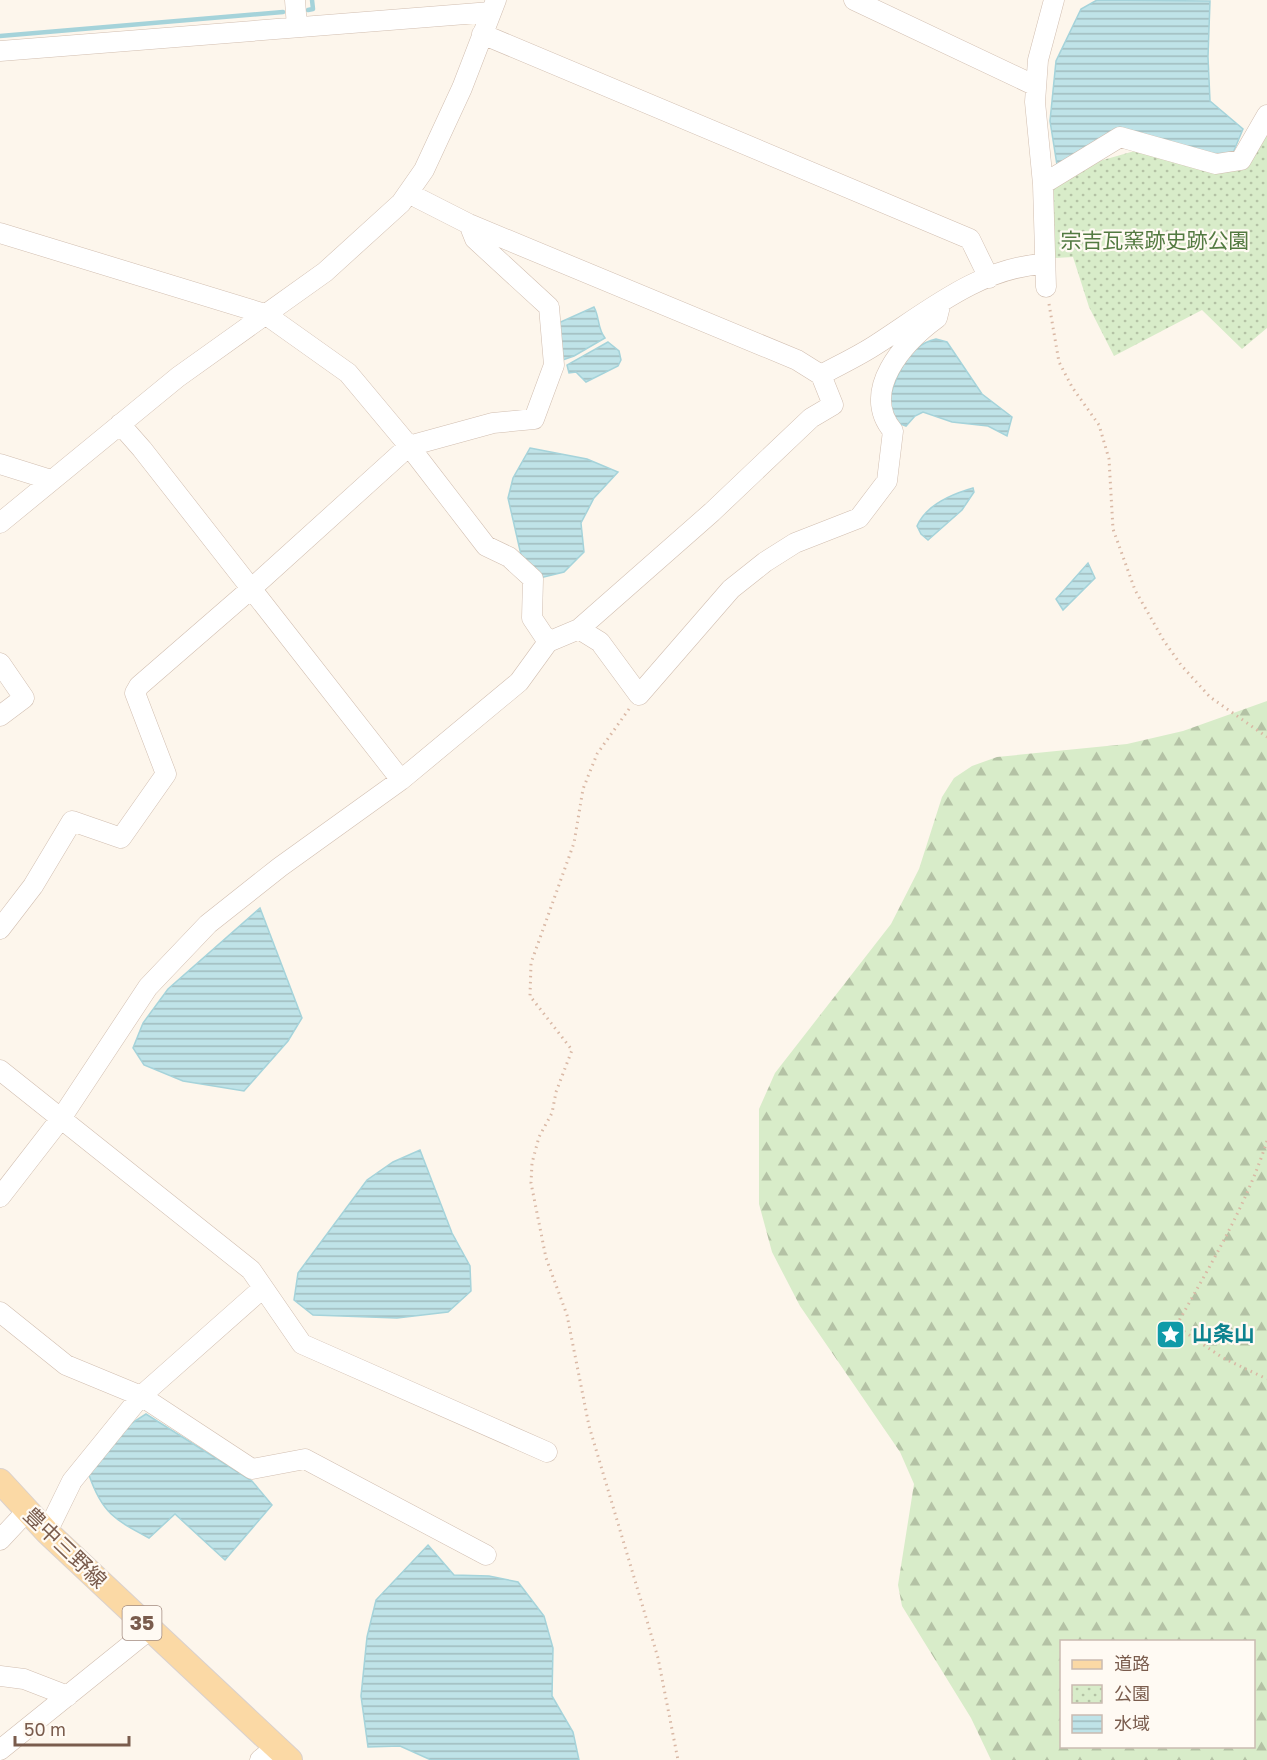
<svg xmlns="http://www.w3.org/2000/svg" width="1267" height="1760" viewBox="0 0 1267 1760" font-family="'Golos Text','Noto Sans JP',sans-serif">
<style>
.forest{fill:url(#forest-firs);fill-rule:evenodd}
.park{fill:url(#park-dots)}
.water{fill:url(#water-rules);stroke:#a5d3da;stroke-width:1.5}
.lines{fill:none;stroke-linecap:round;stroke-linejoin:round}
.stream{stroke:#a5d3da;stroke-width:4.5}
.minor-casing{stroke:#d1beb0;stroke-width:21}
.major-casing{stroke:#dad1cd;stroke-width:26}
.path{stroke:#d9b8a5;stroke-width:3;stroke-dasharray:1.5 4.5;stroke-linecap:butt}
.minor{stroke:#fff;stroke-width:20}
.major{stroke:#fbd9a5;stroke-width:24}
.labels{text-anchor:middle;stroke-width:4.5;stroke-linejoin:round;paint-order:stroke}
.shield{fill:#fffaf3;stroke:#a28b7f;stroke-width:1.5}
.shield-label{font-size:20px;font-weight:bold;fill:#7a5c4d}
.park-label{font-size:21px;fill:#537a41;stroke:#fffaf3}
.culture-label{font-size:21px;font-weight:bold;fill:#0d838f;stroke:#fffaf3;text-anchor:start}
.street-label{font-size:21px;fill:#7a5c4d;stroke:#fffaf3}
</style>
<defs>
<pattern id="forest-firs" width="22" height="20" patternUnits="userSpaceOnUse" patternTransform="scale(1.5)"><rect width="22" height="20" fill="#d8ecc9"/><path d="M5 1l3.5 6h-7zM16 11l3.5 6h-7z" fill="#b4c2a5"/></pattern>
<pattern id="park-dots" width="8" height="8" patternUnits="userSpaceOnUse" patternTransform="scale(1.5)"><rect width="8" height="8" fill="#d8ecc9"/><path d="M2 2h.1M6 6h.1" fill="none" stroke="#b4c2a5" stroke-width="1.8" stroke-linecap="round"/></pattern>
<pattern id="water-rules" width="6" height="5" patternUnits="userSpaceOnUse" patternTransform="scale(1.5)"><rect width="6" height="5" fill="#bfe3e8"/><path d="M0 2.5h6" fill="none" stroke="#a0bbbe"/></pattern>
</defs>
<rect width="100%" height="100%" fill="#fdf6ec"/>
<path class="forest" d="M1267 701V1760H991L971 1718 902 1606 898 1585 914 1484 900 1452 800 1306 772 1252 759 1204V1109L775 1073 891 924 919 869 942 797 954 778 972 766 997 757 1127 744 1183 731ZM1062 1642H1254V1746H1062Z"/>
<path class="park" d="M1267 123V328L1242 349 1202 310 1114 356 1089 307 1073 257 1055 258 1052 190 1096 162 1138 150 1221 169Z"/>
<path class="water" d="M1097 0 1210 1 1208 57 1210 101 1243 129 1233 153 1209 160 1134 136 1057 165 1050 121 1056 61 1081 9Z
M594 307C600 318 597 328 605 338L574 356 557 362 554 325Z
M936 339 947 342 982 394 1012 417 1007 436 988 426 952 422 923 412 915 416 906 426 893 421 886 412C893 384 904 346 936 339Z
M608 342 619 351 621 360 618 366 586 382 576 372 569 373 567 365Z
M530 448 587 459 618 472 594 498 581 523 584 552 564 572 540 578 521 555 508 498 513 478Z
M973 488 974 492 962 510 928 540 921 534 917 526C926 505 952 494 973 488Z
M1088 563 1095 578 1063 610 1056 599Z
M260 908 302 1018 288 1041 244 1091 183 1081 144 1065 133 1048 143 1023 168 989Z
M420 1150 452 1233 470 1266 471 1291 448 1312 397 1318 313 1315 294 1300 298 1273 367 1180 393 1162Z
M146 1414 252 1481 272 1505 225 1560 175 1514 149 1538C115 1520 102 1513 89 1475L124 1428Z
M428 1545 454 1575 489 1576 518 1582 544 1616 553 1648 552 1696 573 1732 579 1760H431L400 1746 368 1747 361 1696 367 1637 376 1600Z"/>
<g class="lines">
<path class="stream" d="M308 10 313 9 312 0
M0 36 283 12"/>
<defs>
<path id="minor" d="M295 0 297 27
M854 0 1036 86
M482 34 970 239 989 278
M0 51 491 12
M1043 184 1035 102 1038 60 1054 0
M0 233 265 314 348 373 409 446 486 546 509 557 533 579 532 618 548 642
M1046 287 1043 184 1120 137 1216 164 1241 160 1267 115
M821 375C839 365 859 356 877 344 928 311 981 267 1044 264
M120 424 142 449 401 780
M0 464 51 480
M0 523 178 377 325 272 401 203 424 170 462 88 496 0
M579 629 600 642 639 695 731 589 765 562 795 543 859 518 887 481 893 431C859 391 904 342 937 318L941 302
M0 663 24 698 0 716
M0 929 33 886 72 821 121 838 166 774 135 693 139 686 252 588 409 446 493 423 534 419 554 365 549 307 475 239 469 224
M0 1070 251 1270 302 1344 547 1452
M0 1197 62 1117 148 987 208 924 280 867 401 780 519 682 548 642 579 629 712 512 811 418 833 405 821 375 797 360 469 224 408 193
M0 1312 66 1365 141 1396 252 1469 305 1459 486 1555
M47 1532 72 1481 141 1396 263 1288
M0 1540 27 1511
M0 1676 24 1679 68 1696
M0 1750 149 1630
M260 1760 276 1747"/>
<path id="major" d="M0 1481 47 1532 290 1760"/>
</defs>
<use href="#minor" class="minor-casing"/>
<use href="#major" class="major-casing"/>
<path class="path" d="M1049 304 1059 362 1072 387 1099 425 1109 459 1113 529 1135 590 1164 641 1181 665 1210 697 1267 737
M629 709 597 754 583 789 574 843 531 963 530 996 572 1050 556 1092 552 1113 539 1137 532 1163 531 1183 546 1258 567 1315 589 1426 658 1658 678 1760
M1267 1141C1246 1206 1210 1266 1176 1326L1223 1358 1267 1379"/>
<use href="#minor" class="minor"/>
<use href="#major" class="major"/>
</g>
<defs>
<symbol id="sight-square" viewBox="-11 -11 22 22"><rect x="-9" y="-9" width="18" height="18" rx="4" fill="#0f9aa8" stroke="#fffaf3"/><path d="M0-6L1.8-2.2L6-1.7L2.9 1.2L3.7 5.4L0 3.3L-3.7 5.4L-2.9 1.2L-6-1.7L-1.8-2.2Z" fill="#fff"/></symbol>
</defs>
<g fill-rule="evenodd">
<use href="#sight-square" x="1154" y="1318" width="33" height="33"/>
</g>
<g class="labels">
<rect class="shield" x="122.5" y="1606" width="39" height="34" rx="4.5"/>
<g class="shield-label">
<text x="142" y="1630">35</text>
</g>
<g class="park-label">
<text x="1155" y="248">宗吉瓦窯跡史跡公園</text>
</g>
<g class="culture-label">
<text x="1192" y="1341">山条山</text>
</g>
<g class="street-label">
<text transform="translate(65 1548) rotate(44)" y="7">豊中三野線</text>
</g>
</g>
<rect x="1060" y="1640" width="195" height="108" fill="#fffaf3" stroke="#cabbb1" stroke-width="1.5"/>
<rect x="1072" y="1660" width="30" height="9" fill="#fbd9a5" stroke="#cabbb1" stroke-width="1.5"/>
<text x="1114" y="1670" font-size="18" fill="#7a5c4d">道路</text>
<rect x="1072" y="1685" width="30" height="18" fill="url(#park-dots)" stroke="#cabbb1" stroke-width="1.5"/>
<text x="1114" y="1700" font-size="18" fill="#7a5c4d">公園</text>
<rect x="1072" y="1715" width="30" height="18" fill="url(#water-rules)" stroke="#cabbb1" stroke-width="1.5"/>
<text x="1114" y="1730" font-size="18" fill="#7a5c4d">水域</text>
<path d="M15 1736v9h114v-9" fill="none" stroke="#7a5c4d" stroke-width="3"/>
<text x="24" y="1736" font-size="18" fill="#7a5c4d" stroke="#fffaf3" stroke-width="4.5" paint-order="stroke">50 m</text>
</svg>
